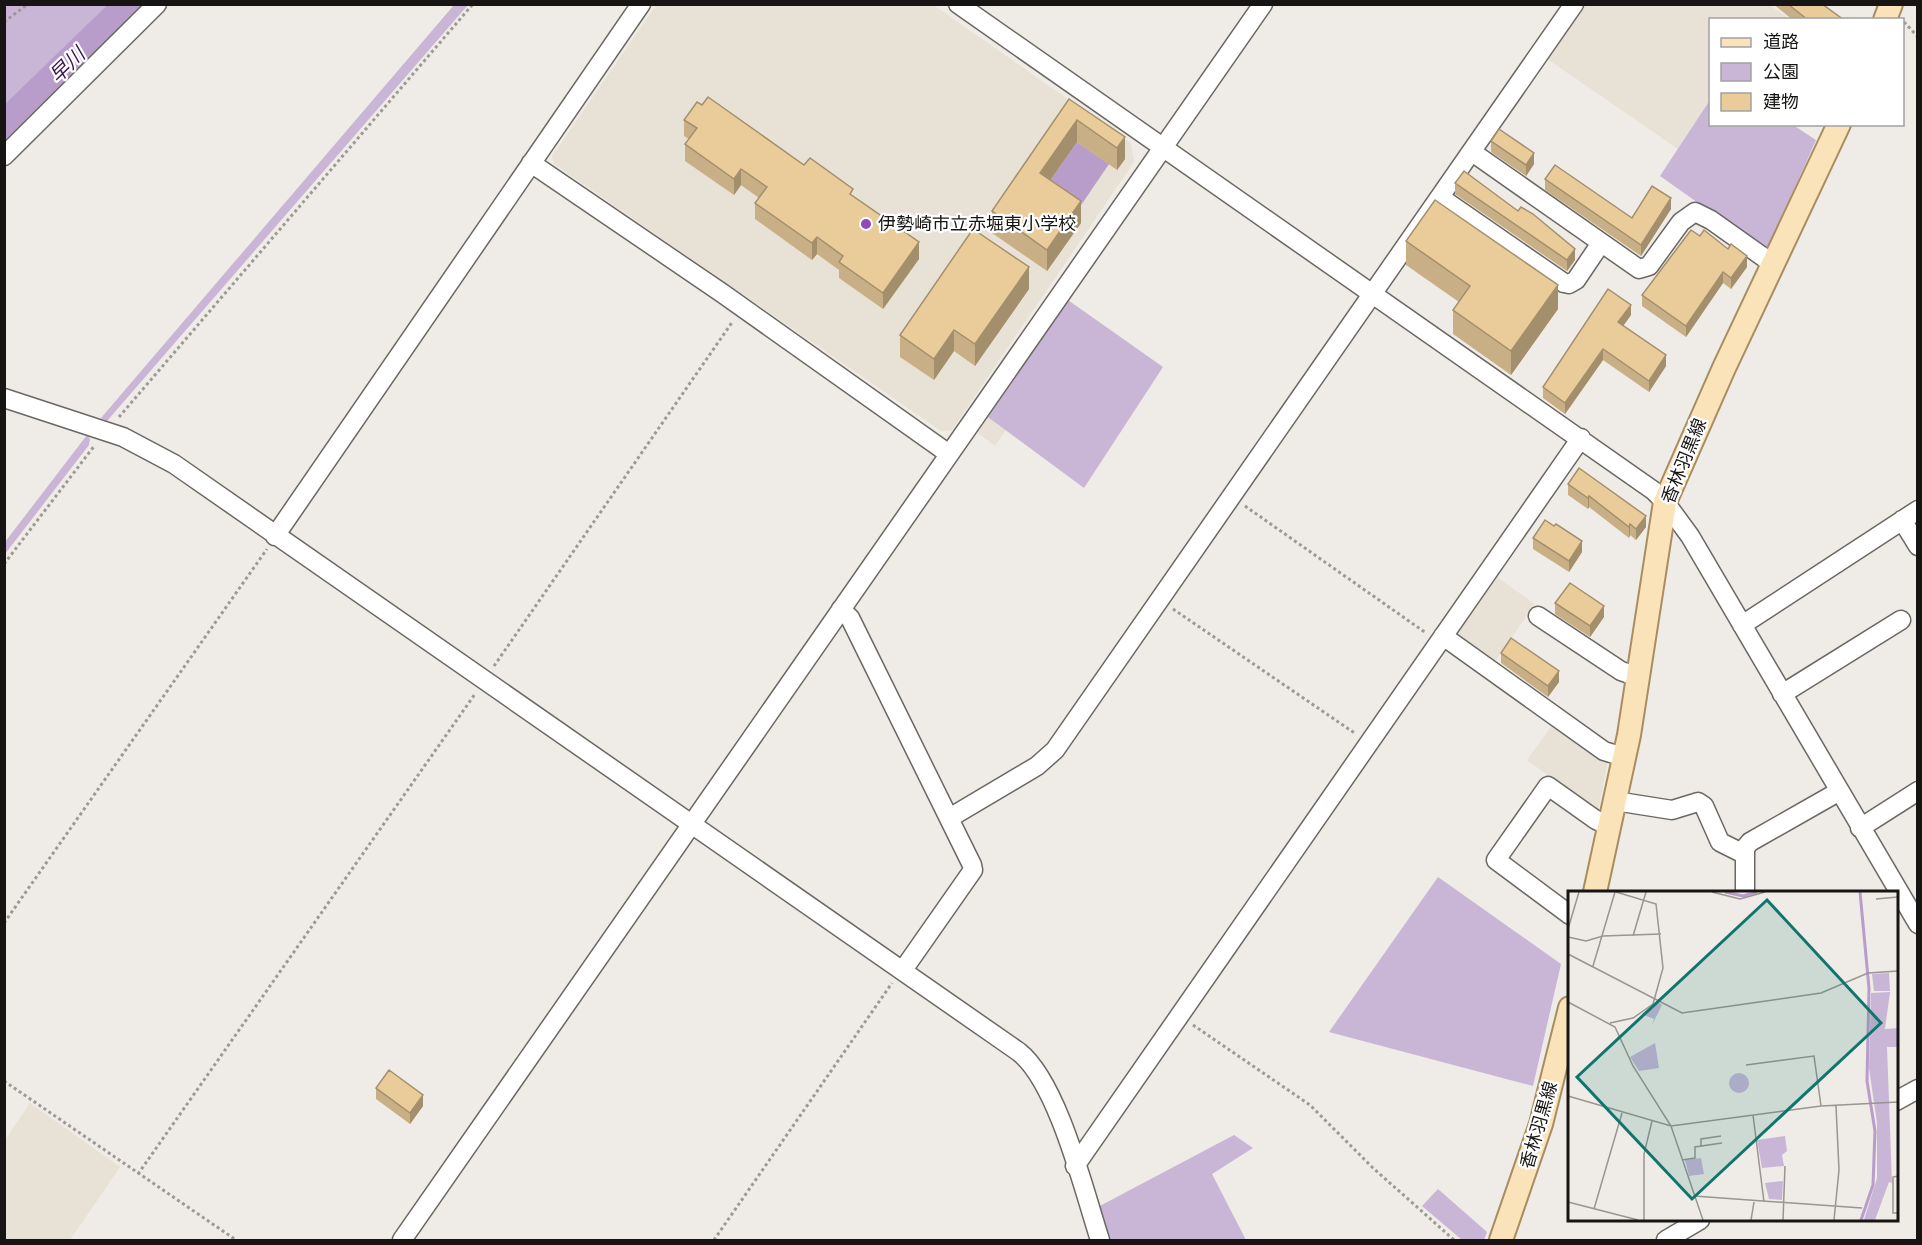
<svg xmlns="http://www.w3.org/2000/svg" width="1922" height="1245" viewBox="0 0 1922 1245" font-family="Poppins,'Noto Sans JP',sans-serif">
<style>
.built{fill:#e8e1d5}
.green{fill:#c9b6d7}
.water{fill:#b89dcb}
.lines{fill:none;stroke-linecap:round;stroke-linejoin:round}
.river{stroke:#b89dcb;stroke-width:30}
.minor-casing{stroke:#6b6864;stroke-width:21}
.major-casing{stroke:#a88d60;stroke-width:26}
.path{stroke:#9c9a96;stroke-width:3;stroke-dasharray:3 3;stroke-linecap:butt}
.minor{stroke:#fff;stroke-width:18}
.major{stroke:#fae2b9;stroke-width:22}
.wall{fill:#c9af85}
.shaded-wall{fill:#a48f6c}
.building{fill:#eacc9b;stroke:#a48f6c;stroke-width:1.5}
.poi-dot{fill:#9148ba;stroke:#fff;stroke-width:2}
.labels{text-anchor:middle;stroke-width:4.5;stroke-linejoin:round;paint-order:stroke}
.poi-label{font-size:18px;fill:#161513;stroke:#fff;text-anchor:start}
.street-label{font-size:18px;fill:#161513;stroke:#fff}
.water-label{font-size:20px;font-style:italic;fill:#3b174f;stroke:#fff}
.inset-river{fill:none;stroke:#b89dcb;stroke-width:3}
.inset-road{fill:none;stroke:#989592;stroke-width:1.5}
.view{fill:#0f766e;fill-opacity:0.15;stroke:#0f766e;stroke-width:3}
.inset-edge{fill:none;stroke:#161513;stroke-width:3}
</style>
<rect width="100%" height="100%" fill="#efebe6"/>
<path class="built" d="M932 4 1131 143 1134 162 952 430 941 431 554 164 552 156 656 5Z
M1683 4 1769 5 1790 19 1710 20V100L1678 149 1543 56 1579 5Z
M985 415 1006 430 995 446 974 430Z
M1494 575 1535 604 1494 663 1458 638 1457 628Z
M1555 721 1608 760 1598 812 1527 760Z
M30 1103 120 1167 70 1240H5V1140Z"/>
<path class="green" d="M5 4H109V5L5 108Z
M454 5H468L107 421 101 418Z
M1710 100V124L1793 125 1816 140 1768 248H1762L1660 176Z
M1065 298 1163 367 1084 488 985 415Z
M87 435 90 439 89 445 5 554V542Z
M1438 877 1561 964 1533 1086 1329 1032Z
M1234 1135 1253 1148 1212 1174 1246 1240H1106L1096 1208Z
M1438 1189 1487 1232 1484 1240H1462L1422 1206Z"/>
<path class="water" d="M1077 142 1109 164 1073 217 1040 195Z"/>
<g class="lines">
<path class="river" d="M4 126 130 4"/>
<defs>
<path id="minor" d="M958 4 1654 491 1665 502 1690 536 1918 924
M1472 152 1639 269 1649 266 1681 222 1695 212 1711 220 1773 264
M4 156 157 4
M531 163 722 293 949 454
M1441 198 1564 283 1569 284 1576 280 1601 243
M4 398 123 437 174 464 1019 1052C1058 1083 1084 1191 1100 1240
M1902 520 1918 546
M275 536 641 4
M841 609 850 618 972 865 973 870 903 970
M1538 616 1621 671 1638 677
M1742 625 1918 510
M1443 636 1604 751 1624 757
M1782 694 1901 620
M1615 801 1672 810 1698 802 1704 806 1720 842 1744 854
M951 817 1037 766 1055 750 1574 4
M1860 828 1918 791
M1745 892V848L1750 842 1838 792
M1570 915 1496 860 1548 786 1596 820 1610 826
M1896 1101 1918 1089
M1075 1166 1581 438
M402 1240 1263 4
M1666 1240 1700 1220"/>
<path id="major" d="M1885 20 1891 4
M1595 892 1629 735 1665 502 1724 368 1839 124
M1501 1240 1541 1124 1570 1008"/>
</defs>
<use href="#minor" class="minor-casing"/>
<use href="#major" class="major-casing"/>
<path class="path" d="M4 22 28 4
M1904 22 1918 37
M119 417 473 4
M1245 506 1426 633
M4 564 95 445
M1173 609 1356 734
M494 666 733 321
M4 923 267 549
M1193 1025 1310 1105 1372 1167 1454 1240
M4 1081 236 1240
M138 1174 475 694
M714 1240 892 983"/>
<use href="#minor" class="minor"/>
<use href="#major" class="major"/>
</g>
<path class="wall" d="M1773 4H1822L1844 20H1793Z
M1069 99 1125 137V159L1117 170 1077 142 1050 180 1081 223 1047 271 992 233V211Z
M702 105 804 165 853 196 919 259 883 309 839 278V270L817 254 812 260 755 219V203L759 198 741 185 734 195 685 161V144L689 139 684 136V120Z
M1491 141 1534 164 1526 176 1491 152Z
M1545 179 1632 218 1671 209 1641 256 1545 190Z
M1455 183 1575 260 1567 271 1455 194Z
M1700 236 1747 267 1731 289 1723 283 1686 337 1642 306V295Z
M1406 241 1558 309 1511 375 1453 334V310L1459 302 1406 265Z
M1029 289 975 366 954 351 934 380 900 357V335Z
M1631 315 1623 326 1666 366 1649 392 1603 360 1565 414 1543 398V387Z
M1568 484 1646 527 1636 540 1630 535 1629 538 1589 507 1588 509 1568 495Z
M1554 526 1582 552 1569 572 1533 549V538Z
M1555 603 1604 617 1590 637 1555 614Z
M1501 653 1559 682 1548 697 1501 663Z
M376 1088 423 1106 410 1124 376 1099Z"/>
<path class="shaded-wall" d="M1077 120V142L1040 195V173Z
M1125 137V159L1117 170V148Z
M1534 153V164L1526 176V165Z
M741 169V185L734 195V179Z
M1671 198V209L1641 256V245Z
M1081 201V223L1047 271V250Z
M817 237V254L812 260V243Z
M919 242V259L883 309V293Z
M1575 249V260L1567 271V260Z
M1747 256V267L1731 289V278Z
M1029 267V289L975 366V344Z
M1723 272V283L1686 337V326Z
M1558 285V309L1511 375V351Z
M1631 305V315L1618 333V322Z
M954 330V351L934 380V359Z
M1603 349V360L1565 414V403Z
M1666 355V366L1649 392V381Z
M1589 496V507L1588 509V498Z
M1646 516V527L1636 540V529Z
M1630 524V535L1629 538V527Z
M1582 541V552L1569 572V561Z
M1604 606V617L1590 637V626Z
M1559 671V682L1548 697V686Z
M423 1095V1106L410 1124V1113Z"/>
<path class="building" d="M1788 4H1822L1844 20H1808Z
M708 97 804 165 810 158 853 189 850 194 919 242 883 293 839 262 843 256 817 237 812 243 755 203 767 187 741 169 734 179 685 144 697 128 684 120 697 102 702 105Z
M1069 99 1125 137 1117 148 1077 120 1040 173 1081 201 1047 250 992 211Z
M1499 129 1534 153 1526 165 1491 141Z
M1555 165 1632 218 1652 186 1671 198 1641 245 1545 179Z
M1464 171 1518 211 1521 207 1533 214 1575 249 1567 260 1455 183Z
M1435 200 1558 285 1511 351 1453 310 1470 286 1406 241Z
M973 229 1029 267 975 344 954 330 934 359 900 335Z
M1691 230 1700 236 1704 230 1728 249 1731 244 1747 256 1731 278 1723 272 1686 326 1642 295Z
M1608 289 1631 305 1618 322 1666 355 1649 381 1603 349 1565 403 1543 387Z
M1579 468 1646 516 1636 529 1630 524 1629 527 1589 496 1588 498 1568 484Z
M1545 520 1554 526 1556 524 1582 541 1569 561 1533 538Z
M1570 583 1604 606 1590 626 1555 603Z
M1511 638 1559 671 1548 686 1501 653Z
M389 1070 423 1095 410 1113 376 1088Z"/>
<circle class="poi-dot" cx="866" cy="224" r="6"/>
<g class="labels">
<g class="poi-label">
<text x="878" y="230">伊勢崎市立赤堀東小学校</text>
</g>
<g class="street-label">
<text transform="translate(1684 461) rotate(-68)" y="6">香林羽黒線</text>
<text transform="translate(1539 1125) rotate(-74)" y="6">香林羽黒線</text>
</g>
<g class="water-label">
<text transform="translate(67 65) rotate(-44)" y="7">早川</text>
</g>
</g>
<g transform="translate(1568 891)">
<rect width="330" height="330" fill="#efebe6"/>
<path d="M321 82 322 100H306L304 83ZM322 101 317 138 330 137V156H319L324 292 321 291 307 329H296L309 287V232L301 177 303 102ZM90 111 94 114 84 134 86 128 74 123ZM87 152 91 177 71 180 62 166ZM161 192a10 10 0 1 1 20 0a10 10 0 1 1-20 0ZM217 245 219 260 214 264 216 275 194 277 189 249ZM133 267 136 283 121 285 117 269ZM215 290 214 309 201 308 197 292Z" fill="#c9b6d7"/>
<path class="inset-river" d="M157 1 175 5 189 1M292 1 301 97 299 190 307 240 305 294 293 329"/>
<path class="inset-road" d="M144 1 172 8 197 1M308 8 330 6M0 38 11 1M65 45 78 1M0 46 18 50 35 45 93 43M0 63 114 122 253 102 300 82 330 80M25 75 47 1M0 111 47 136 65 175 103 235 135 329M42 132 65 127 85 113 95 77 88 13 48 1M178 174 246 165 253 215M0 205 103 235 253 215 330 211M185 224 196 311M133 255V248L153 245M114 269 127 267V256L154 252M330 285 325 286V322H330M126 305 294 317M0 311 70 329M26 318 54 222M76 329V263L84 230M183 329 186 311M215 329 217 275M266 329 271 279 268 215"/>
<path class="view" d="M199 9 313 132 124 308 9 186Z"/>
<rect width="330" height="330" class="inset-edge"/>
</g>
<rect width="1922" height="1245" fill="none" stroke="#161513" stroke-width="12"/>
<rect x="1709" y="18" width="195" height="108" fill="#ffffff" stroke="#a2a1a1" stroke-width="1.5"/>
<rect x="1721" y="38" width="30" height="9" fill="#fae2b9" stroke="#a2a1a1" stroke-width="1.5"/>
<text x="1763" y="48" font-size="18" fill="#161513">道路</text>
<rect x="1721" y="63" width="30" height="18" fill="#c9b6d7" stroke="#a2a1a1" stroke-width="1.5"/>
<text x="1763" y="78" font-size="18" fill="#161513">公園</text>
<rect x="1721" y="93" width="30" height="18" fill="#eacc9b" stroke="#a2a1a1" stroke-width="1.5"/>
<text x="1763" y="108" font-size="18" fill="#161513">建物</text>
</svg>
